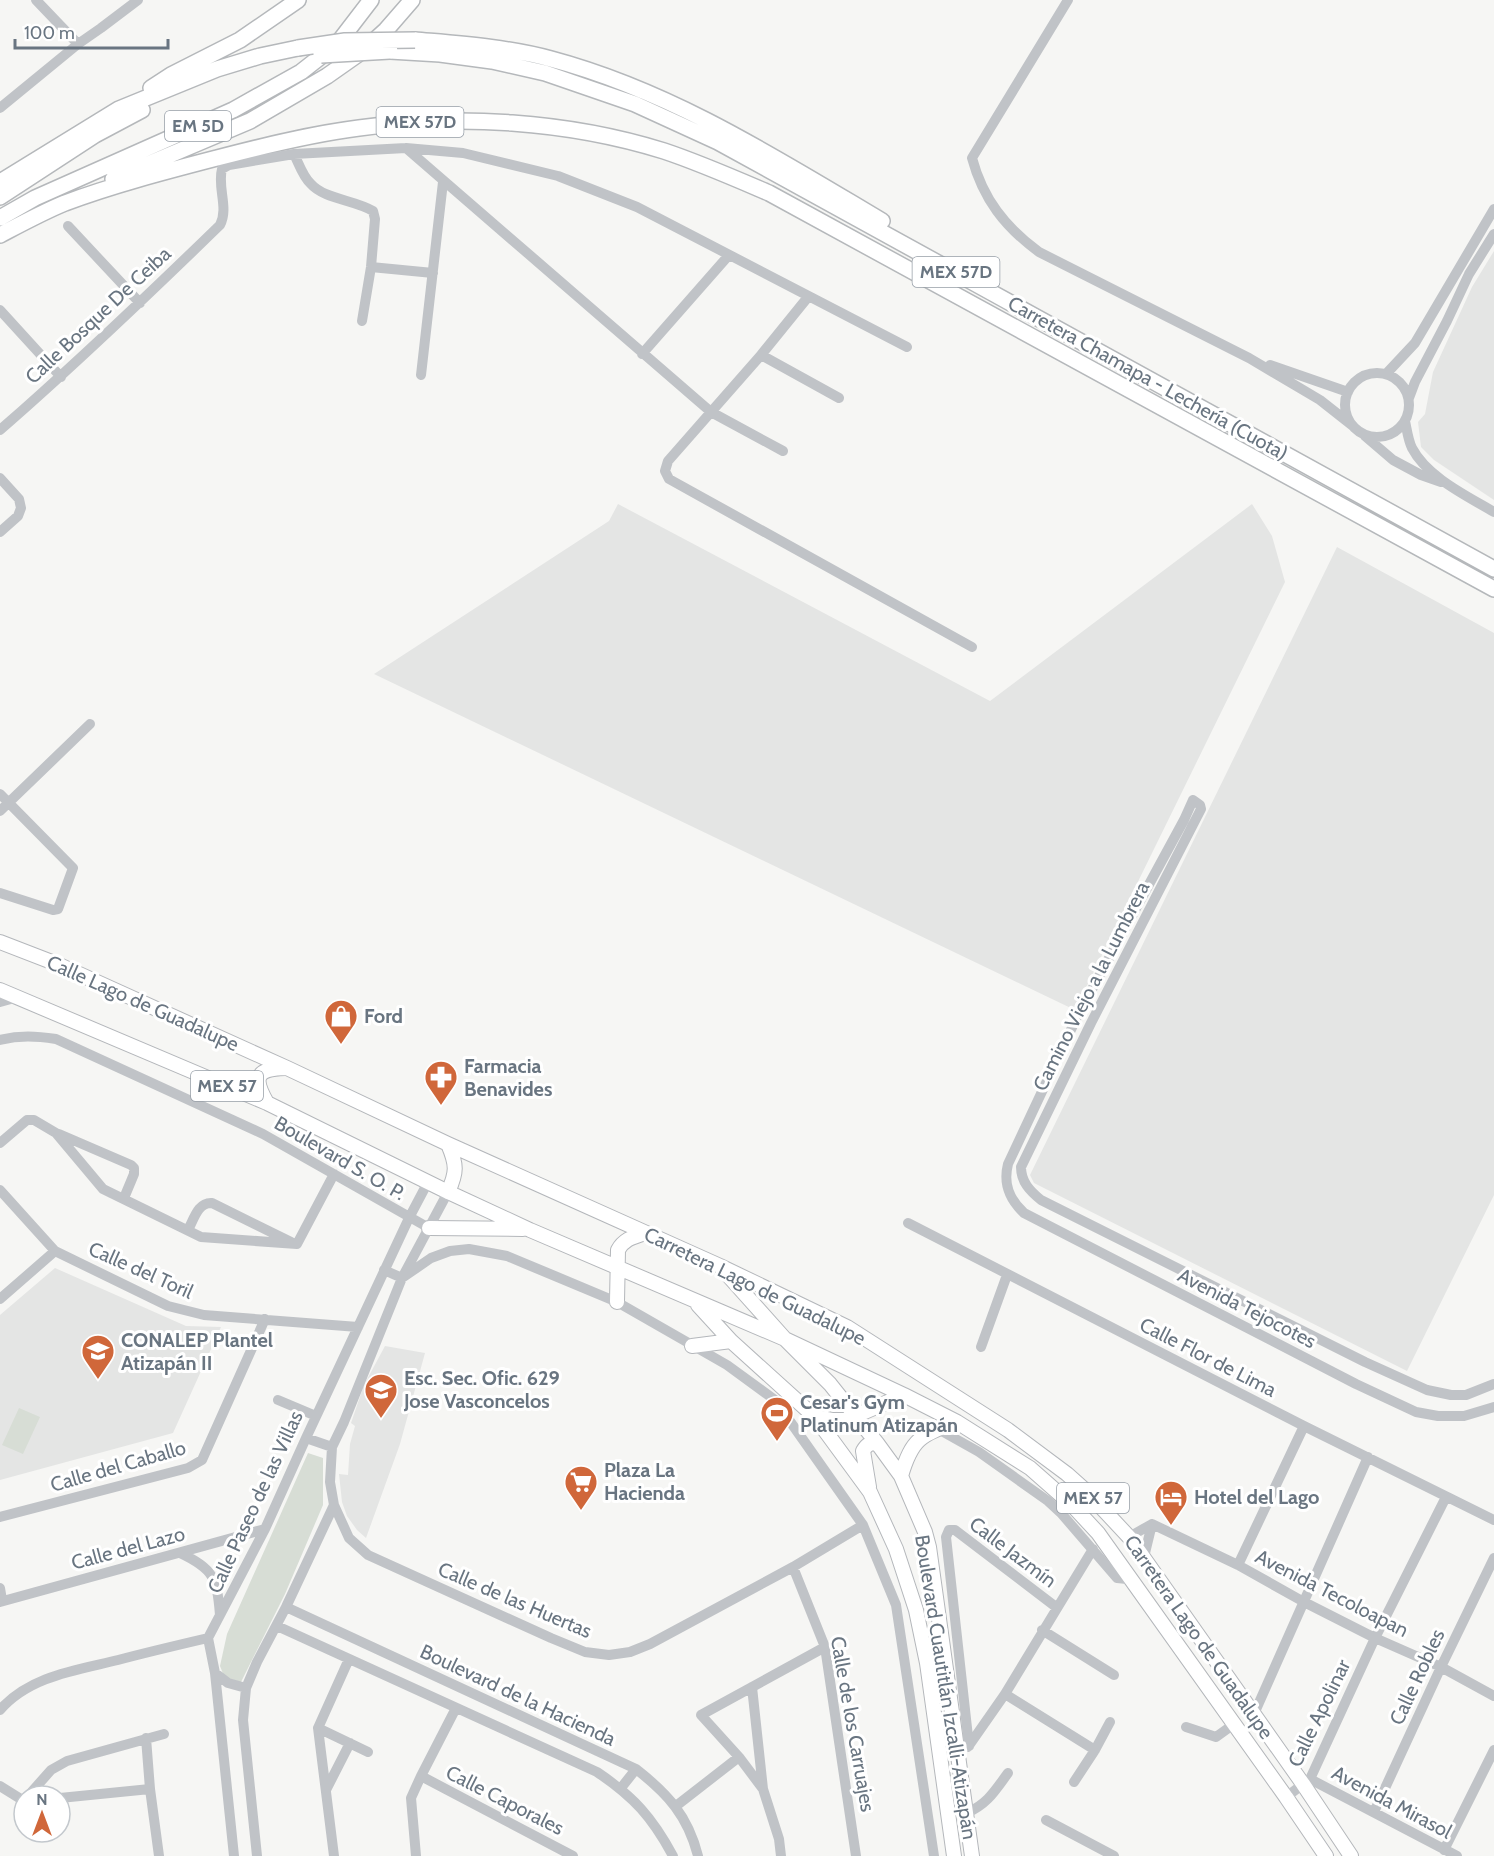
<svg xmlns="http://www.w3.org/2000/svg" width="1494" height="1856" viewBox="0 0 1494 1856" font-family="Cabin,sans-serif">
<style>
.built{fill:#e4e5e4}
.green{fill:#d7ddd5}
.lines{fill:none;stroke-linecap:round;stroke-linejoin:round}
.major-casing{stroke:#b4b7bb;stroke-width:16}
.highway-casing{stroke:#b5b8bb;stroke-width:18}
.minor{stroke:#c0c3c7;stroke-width:10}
.major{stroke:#fff;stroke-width:14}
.highway{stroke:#fff;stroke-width:15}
.highway-bridge-casing{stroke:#b5b8bb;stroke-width:18;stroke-linecap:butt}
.highway-bridge{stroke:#fff;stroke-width:15}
.labels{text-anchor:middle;stroke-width:6;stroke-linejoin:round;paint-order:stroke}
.shield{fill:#fff;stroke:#969ea7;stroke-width:1.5}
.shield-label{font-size:18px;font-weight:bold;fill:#697581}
.street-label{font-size:20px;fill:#697581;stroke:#fff}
.poi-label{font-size:20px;font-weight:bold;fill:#697581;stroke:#fff;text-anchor:start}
</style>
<rect width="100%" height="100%" fill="#f6f6f4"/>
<path class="built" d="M1494 251V500L1434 460 1421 447 1418 422 1425 414 1433 372 1472 287Z
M618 504 990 701 1252 504 1272 536 1285 582 1075 1010 374 674 609 521Z
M1337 547 1494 633V1195L1407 1371 1034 1183 1030 1175Z
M55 1268 186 1326 221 1327 173 1433 0 1480V1315Z
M385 1346 425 1353 400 1444 366 1538 357 1530 347 1516 342 1502 339 1474 348 1475 350 1444 355 1426 351 1423 364 1385Z"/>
<path class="green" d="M19 1408 40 1417 23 1454 2 1445Z
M308 1453 323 1458V1505L285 1594 241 1682H236L224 1676 220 1666 227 1634Z"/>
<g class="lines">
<defs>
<path id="major" d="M0 942 57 964 287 1068 448 1144 720 1266 847 1327 1008 1430 1067 1474 1086 1491 1129 1537 1303 1784 1351 1856
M0 990 267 1103 448 1192 530 1230 785 1339 904 1395 957 1422 1030 1468 1072 1505 1098 1533 1286 1797 1326 1856
M267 1103C253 1078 255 1069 285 1068
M448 1144C457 1165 457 1172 448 1192
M429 1228 523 1229
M725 1272 785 1339 830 1384 877 1443 901 1476 925 1532 929 1547 972 1856
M617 1302 618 1250C624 1239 633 1237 645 1233
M698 1305 731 1341 815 1417 870 1492 896 1549 916 1610 927 1663 954 1856
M692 1346 731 1341
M815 1417 832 1420H846L904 1395
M901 1476C912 1438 921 1435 957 1422
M869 1487 863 1451C867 1444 870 1443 877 1443"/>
<path id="highway" d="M415 40C460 44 507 47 551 59 671 91 776 158 882 221
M390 51 440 54 492 61 545 73 635 104 718 142 1494 569
M151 88 171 75 240 40 298 0
M113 179 250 121 327 76 364 50 386 30 412 0
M0 182 119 109 217 69 260 56 298 48
M0 197 95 135 142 110
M0 218 35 198 233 110 301 72 338 43 371 0
M0 235C21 224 43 212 65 203 113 185 167 171 217 158 263 146 311 134 359 128 457 114 568 121 664 151 700 163 734 178 769 193L1494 589"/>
</defs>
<use href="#major" class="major-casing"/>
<use href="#highway" class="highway-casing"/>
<path class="minor" d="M36 0 78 44
M1068 0 972 158C983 199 1005 227 1039 252L1249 358 1320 400 1353 426
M0 108 78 44 101 28 138 0
M406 148 711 412 783 451
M294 154C299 164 303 177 311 184 324 199 355 200 373 211L375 219 371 267 362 321
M68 226 140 303
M371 267 433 273
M808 297 761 355 668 461 665 471 669 479 972 647
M0 310 61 377
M642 354 729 255
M761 355 839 398
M1270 365 1348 392
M1345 405a32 32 0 1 1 64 0a32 32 0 1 1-64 0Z
M1386 374 1415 343 1494 209
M421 375 443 182
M1409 398 1415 382 1447 321 1469 274 1494 234
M1405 421C1407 430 1408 440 1412 448 1427 477 1467 496 1494 512
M0 430C76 364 148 295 220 225 229 208 217 187 222 169L229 165 294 154 406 148 463 153 558 176 637 207 907 347
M1365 436 1393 460 1421 475 1441 482
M0 478 19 499 21 508 18 516 0 532
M0 794 73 868 58 909 53 910 0 893
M0 811 90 724
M0 1002 18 997
M0 1040C20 1035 36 1036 56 1039L263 1134 429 1228
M59 1134 131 1165 134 1168V1174L124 1198
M0 1143 27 1120H34L56 1133 103 1189 201 1237 297 1244
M0 1190 55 1251 168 1306 204 1315 358 1327
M908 1223 1304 1426 1494 1520
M188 1230C194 1219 198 1202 212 1203L291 1242
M297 1244 334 1174
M384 1270 402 1278 431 1258 450 1251 469 1249 507 1256 617 1302 727 1365 775 1400 863 1525 896 1605 934 1856
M0 1299 55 1251
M981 1347 1007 1275
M1494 1384 1466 1395H1451L1427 1390 1365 1362 1041 1200C1030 1191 1021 1182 1021 1167L1091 1023 1201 809 1200 805 1193 800 1184 820 1077 1017 1008 1164C1003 1184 1009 1199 1024 1213L1356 1384 1416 1412 1438 1416H1464L1494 1407
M278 1400 316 1416
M938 1429 979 1452 1048 1501 1061 1513 1117 1578 1127 1579 1130 1576
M306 1438 332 1447
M334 1505 349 1538 368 1555 551 1638 585 1652 609 1655 630 1652 650 1644 793 1567 863 1525
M0 1517 188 1468 202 1460 265 1319
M1152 1524 1238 1565 1304 1602 1375 1638 1441 1667 1494 1696
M1129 1537 1152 1524
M180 1553C214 1569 217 1578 220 1615
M1144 1557 1152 1524
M1238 1565 1304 1426
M793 1567 825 1647 856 1856
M0 1588 2 1600
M0 1602 265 1529
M286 1607 636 1769C668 1794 688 1816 698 1856
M277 1626 597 1772C634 1797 652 1817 673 1856
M1042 1630 1114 1675
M215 1673 228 1683 246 1688
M752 1687 763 1789 779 1839 781 1856
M1005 1694 1095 1750
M0 1710C29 1676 77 1670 118 1660 148 1652 178 1645 208 1638
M1254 1714 1368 1457
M1186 1727 1216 1737 1234 1724
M318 1728 368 1752
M146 1738 150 1789 159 1856
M968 1747 1005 1694 1093 1549
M958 1748 969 1746 946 1537 949 1530H955L1056 1607
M421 1776 573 1856
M1310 1779 1457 1856
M1074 1782 1095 1750 1110 1722
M0 1786 24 1801
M621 1788 636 1769
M763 1789 739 1757 701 1715 825 1647
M326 1790 350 1743
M28 1796 51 1770 67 1761 164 1734
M1286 1797 1310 1779 1375 1638 1446 1497
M60 1798 150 1789
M676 1806 739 1757
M1374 1812 1441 1667 1494 1558
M967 1813C988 1803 994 1792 1008 1773
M1046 1820 1114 1856
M1444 1850 1494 1750
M234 1856 215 1673 208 1638 265 1529 306 1438 409 1218 428 1182
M257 1856 243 1720 246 1688 257 1662 286 1607 334 1505 330 1482 332 1447 344 1422 402 1278 448 1192
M334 1856 318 1728 349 1659
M416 1856 411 1798 421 1776 456 1708"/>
<use href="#major" class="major"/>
<use href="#highway" class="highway"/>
<defs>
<path id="highway-bridge" d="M298 48 345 41 415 40
M321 55 390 51"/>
</defs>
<use href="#highway-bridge" class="highway-bridge-casing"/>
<use href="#highway-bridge" class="highway-bridge"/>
</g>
<defs>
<symbol id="shop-pin" viewBox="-11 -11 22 30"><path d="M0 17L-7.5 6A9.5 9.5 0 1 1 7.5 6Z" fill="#d0673a" stroke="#fff"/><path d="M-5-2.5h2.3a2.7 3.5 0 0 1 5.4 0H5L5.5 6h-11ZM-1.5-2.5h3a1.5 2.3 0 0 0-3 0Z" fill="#fff"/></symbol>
<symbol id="pharmacy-pin" viewBox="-11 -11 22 30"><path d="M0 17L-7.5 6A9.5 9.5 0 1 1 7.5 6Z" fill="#d0673a" stroke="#fff"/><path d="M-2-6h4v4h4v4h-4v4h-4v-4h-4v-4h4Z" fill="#fff"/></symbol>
<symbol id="university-pin" viewBox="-11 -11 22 30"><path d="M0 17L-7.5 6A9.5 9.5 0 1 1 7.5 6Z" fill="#d0673a" stroke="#fff"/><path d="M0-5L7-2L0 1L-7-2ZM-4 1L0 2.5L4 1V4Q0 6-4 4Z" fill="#fff"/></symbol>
<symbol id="school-pin" viewBox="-11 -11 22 30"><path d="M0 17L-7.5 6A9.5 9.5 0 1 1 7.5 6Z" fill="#d0673a" stroke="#fff"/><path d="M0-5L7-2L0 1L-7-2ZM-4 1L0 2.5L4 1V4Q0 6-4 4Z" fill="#fff"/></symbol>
<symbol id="stadium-pin" viewBox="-11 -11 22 30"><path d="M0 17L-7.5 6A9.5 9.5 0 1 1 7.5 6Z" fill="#d0673a" stroke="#fff"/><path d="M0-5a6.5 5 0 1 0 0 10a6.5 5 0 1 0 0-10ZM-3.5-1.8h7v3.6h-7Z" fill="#fff"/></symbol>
<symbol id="supermarket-pin" viewBox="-11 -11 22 30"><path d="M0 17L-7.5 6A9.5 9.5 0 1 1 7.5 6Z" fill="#d0673a" stroke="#fff"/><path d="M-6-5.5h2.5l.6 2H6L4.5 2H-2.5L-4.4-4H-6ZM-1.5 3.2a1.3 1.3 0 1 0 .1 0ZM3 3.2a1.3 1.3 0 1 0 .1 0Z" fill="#fff"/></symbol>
<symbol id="hotel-pin" viewBox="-11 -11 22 30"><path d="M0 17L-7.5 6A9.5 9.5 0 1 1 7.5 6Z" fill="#d0673a" stroke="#fff"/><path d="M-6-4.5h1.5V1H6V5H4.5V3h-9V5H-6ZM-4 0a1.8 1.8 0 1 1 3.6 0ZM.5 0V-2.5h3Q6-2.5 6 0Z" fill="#fff"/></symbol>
</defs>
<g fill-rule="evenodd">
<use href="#shop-pin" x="322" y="997" width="38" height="52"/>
<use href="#pharmacy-pin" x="422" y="1058" width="38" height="52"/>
<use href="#university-pin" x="79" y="1332" width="38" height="52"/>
<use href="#school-pin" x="362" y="1371" width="38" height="52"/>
<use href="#stadium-pin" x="758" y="1394" width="38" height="52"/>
<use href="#supermarket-pin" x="562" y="1463" width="38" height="52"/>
<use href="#hotel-pin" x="1152" y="1478" width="38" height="52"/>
</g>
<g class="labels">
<g class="shield">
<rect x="376.5" y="107" width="87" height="30" rx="4.5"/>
<rect x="165" y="111" width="66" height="30" rx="4.5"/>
<rect x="912.5" y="257" width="87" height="30" rx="4.5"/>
<rect x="191" y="1071" width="72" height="30" rx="4.5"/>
<rect x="1057" y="1483" width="72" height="30" rx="4.5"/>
</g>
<g class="shield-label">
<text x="420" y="128">MEX 57D</text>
<text x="198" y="132">EM 5D</text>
<text x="956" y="278">MEX 57D</text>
<text x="227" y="1092">MEX 57</text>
<text x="1093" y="1504">MEX 57</text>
</g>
<g class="street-label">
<text transform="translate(98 315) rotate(-43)" y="7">Calle Bosque De Ceiba</text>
<text transform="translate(1148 378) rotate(29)" y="7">Carretera Chamapa - Lechería (Cuota)</text>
<text transform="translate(1091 986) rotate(-63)" y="7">Camino Viejo a la Lumbrera</text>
<text transform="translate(143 1003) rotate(24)" y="7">Calle Lago de Guadalupe</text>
<text transform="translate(340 1158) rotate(30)" y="7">Boulevard S. O. P.</text>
<text transform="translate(141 1270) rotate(24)" y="7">Calle del Toril</text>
<text transform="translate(755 1286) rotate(26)" y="7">Carretera Lago de Guadalupe</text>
<text transform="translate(1247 1308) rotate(27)" y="7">Avenida Tejocotes</text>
<text transform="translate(1208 1357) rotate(27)" y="7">Calle Flor de Lima</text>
<text transform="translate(118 1466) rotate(-16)" y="7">Calle del Caballo</text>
<text transform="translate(255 1502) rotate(-65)" y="7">Calle Paseo de las Villas</text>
<text transform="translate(128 1548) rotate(-15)" y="7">Calle del Lazo</text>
<text transform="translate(1013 1552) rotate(37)" y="7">Calle Jazmín</text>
<text transform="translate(1332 1593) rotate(27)" y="7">Avenida Tecoloapan</text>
<text transform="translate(515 1600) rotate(23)" y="7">Calle de las Huertas</text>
<text transform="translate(1199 1637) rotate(55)" y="7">Carretera Lago de Guadalupe</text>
<text transform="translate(1417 1677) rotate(-65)" y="7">Calle Robles</text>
<text transform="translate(946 1687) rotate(81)" y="7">Boulevard Cuautitlán Izcalli-Atizapán</text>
<text transform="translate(518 1695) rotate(25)" y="7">Boulevard de la Hacienda</text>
<text transform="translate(1319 1713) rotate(-64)" y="7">Calle Apolinar</text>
<text transform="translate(853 1724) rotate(80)" y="7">Calle de los Carruajes</text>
<text transform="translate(505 1800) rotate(27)" y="7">Calle Caporales</text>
<text transform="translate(1392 1802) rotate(28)" y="7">Avenida Mirasol</text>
</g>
<g class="poi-label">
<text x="364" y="1023">Ford</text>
<text x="464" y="1073">Farmacia<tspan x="464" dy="23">Benavides</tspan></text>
<text x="121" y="1347">CONALEP Plantel<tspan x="121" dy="23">Atizapán II</tspan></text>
<text x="404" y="1385">Esc. Sec. Ofic. 629<tspan x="404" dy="23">Jose Vasconcelos</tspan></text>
<text x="800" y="1409">Cesar's Gym<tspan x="800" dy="23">Platinum Atizapán</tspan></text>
<text x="604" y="1477">Plaza La<tspan x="604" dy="23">Hacienda</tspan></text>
<text x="1194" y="1504">Hotel del Lago</text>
</g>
</g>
<g transform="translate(42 1814)"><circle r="28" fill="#ffffff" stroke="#c3c8cd" stroke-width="1.5"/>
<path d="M0-4.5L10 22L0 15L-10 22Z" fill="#d0673a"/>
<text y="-9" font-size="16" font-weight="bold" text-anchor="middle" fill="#697581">N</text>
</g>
<path d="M15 39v9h153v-9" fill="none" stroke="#697581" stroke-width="3"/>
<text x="24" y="39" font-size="18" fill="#697581" stroke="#ffffff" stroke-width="4.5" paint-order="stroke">100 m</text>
</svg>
